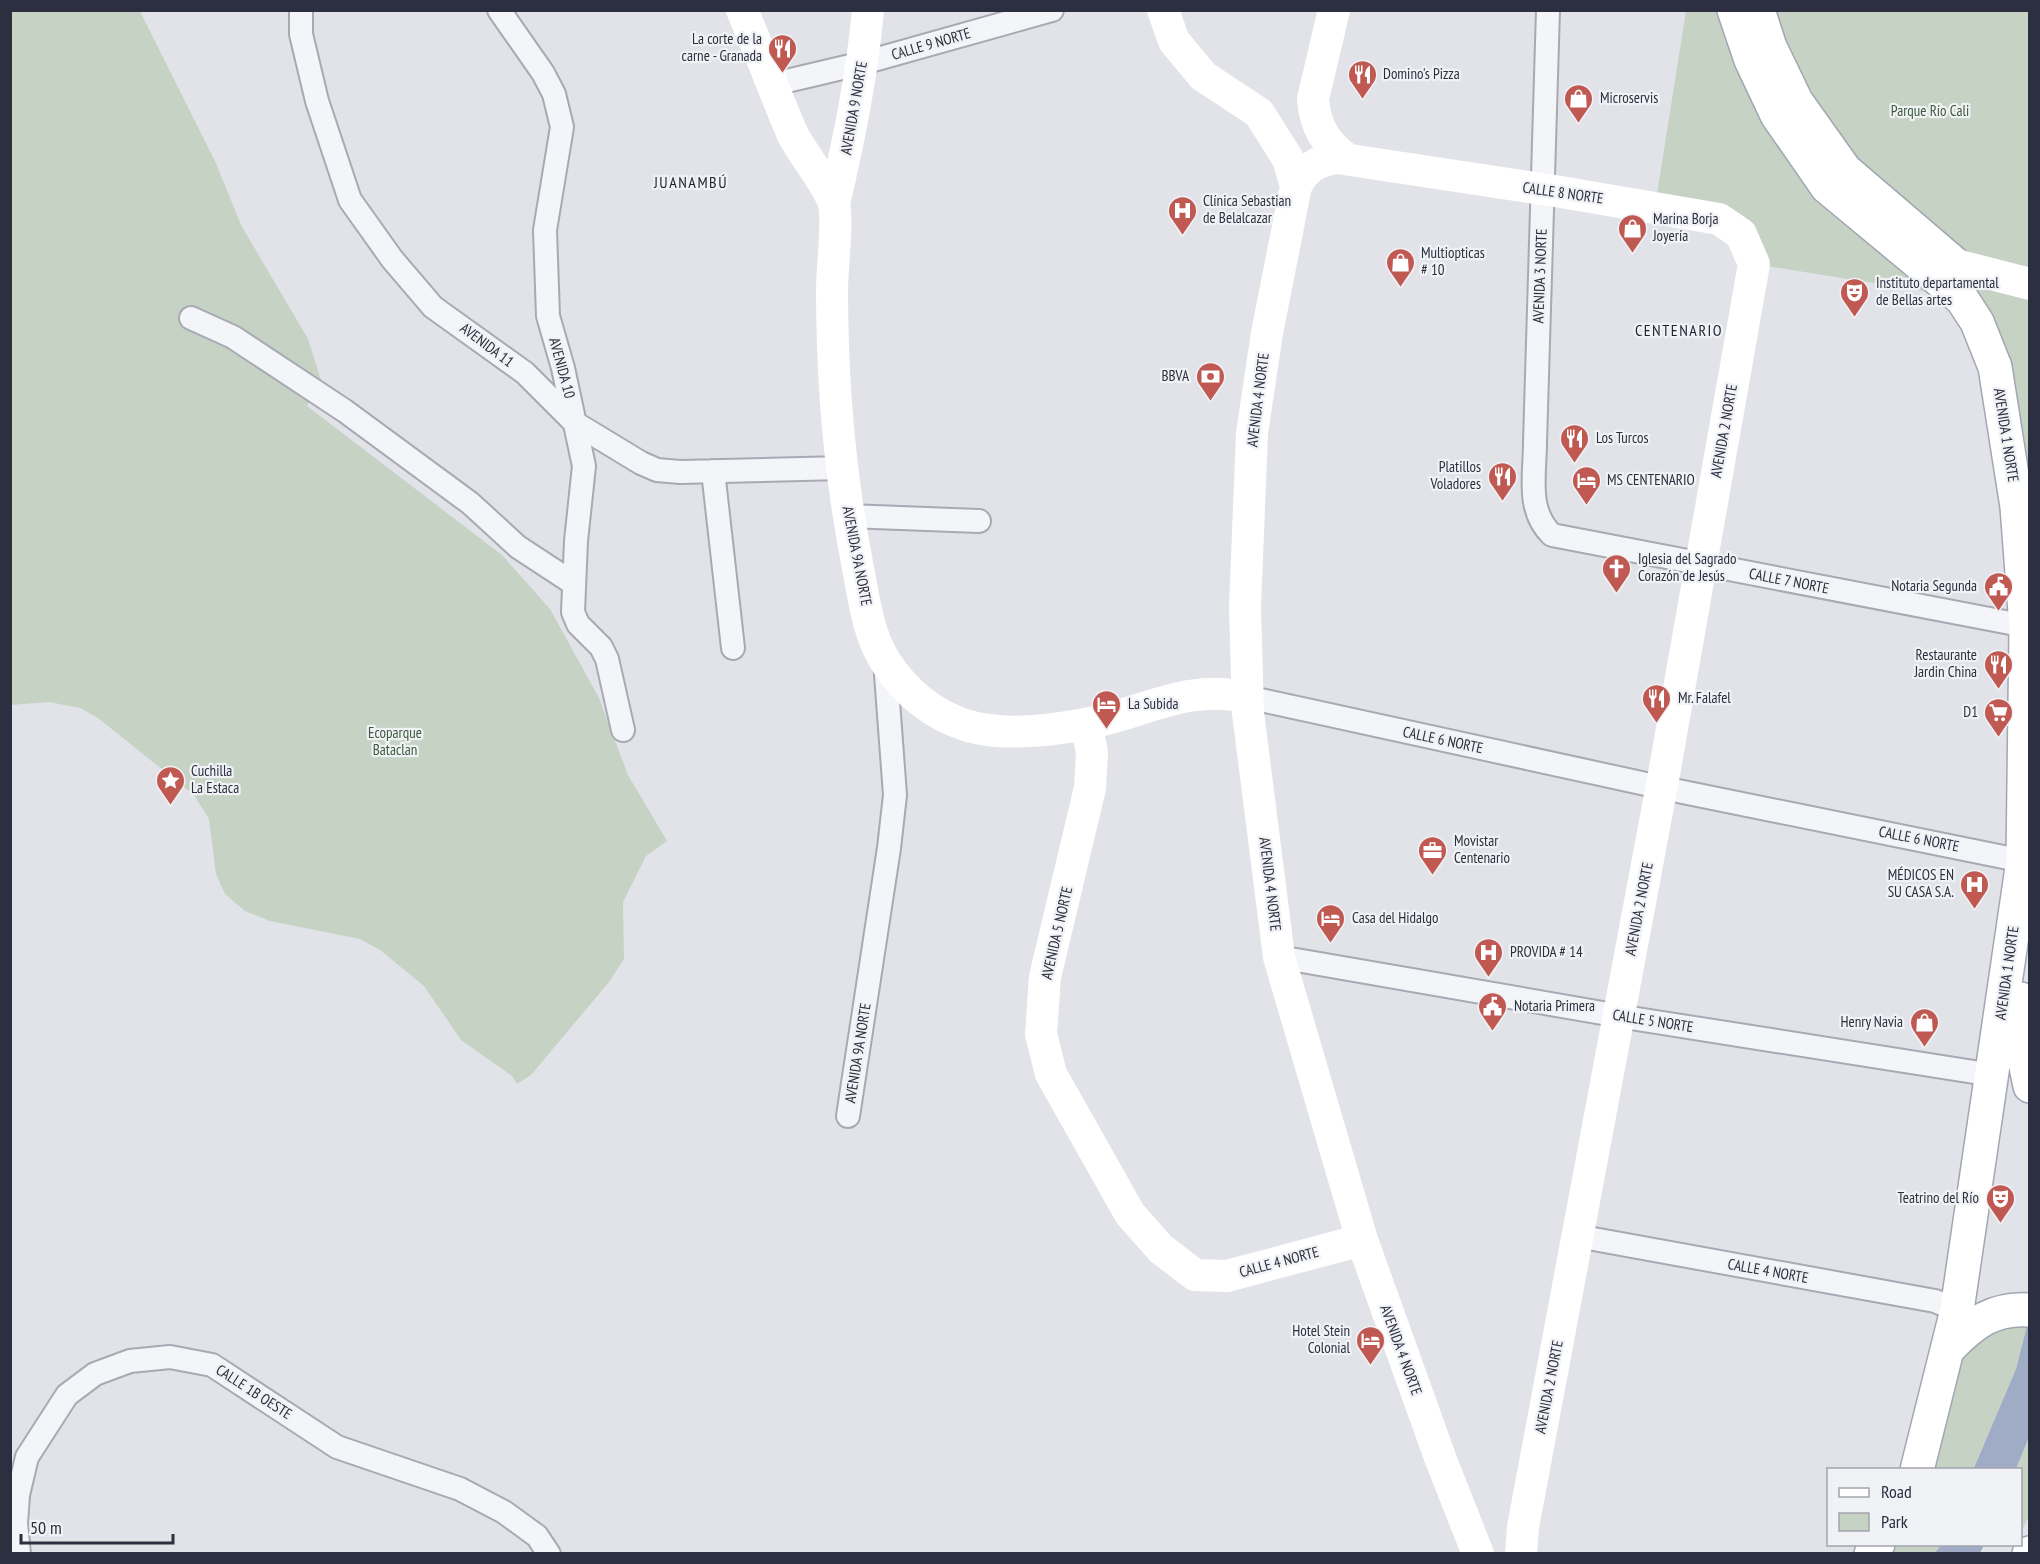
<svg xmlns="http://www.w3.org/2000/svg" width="2040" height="1564" viewBox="0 0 2040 1564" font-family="'PT Sans Narrow',sans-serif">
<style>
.green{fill:#c5d2c4}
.water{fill:#a0abc5}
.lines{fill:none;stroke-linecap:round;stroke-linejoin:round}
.street-casing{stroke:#a8a9b3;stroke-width:26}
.primary-casing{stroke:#a2a6b3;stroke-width:36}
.street{stroke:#f4f5f8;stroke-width:22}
.secondary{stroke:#fff;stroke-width:32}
.primary{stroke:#fff;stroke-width:33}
.labels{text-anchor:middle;stroke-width:4.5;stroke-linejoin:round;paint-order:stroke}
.poi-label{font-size:15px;fill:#2c2f3f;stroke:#f1f2f6;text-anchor:start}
.street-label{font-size:15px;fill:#2c2f3f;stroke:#f1f2f6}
.park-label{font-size:15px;fill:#3a5a3b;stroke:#f1f2f6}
.neighbourhood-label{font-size:16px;letter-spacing:1.5px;fill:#1e2030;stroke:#f1f2f6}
</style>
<rect width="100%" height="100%" fill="#e2e3e9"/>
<path class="green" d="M11 11H140L215 161 241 225 308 339 321 380 307 406 502 555 550 609 599 698 628 775 667 841 646 856 623 902 624 959 609 982 531 1075 517 1084 512 1076 461 1040 424 986 380 950 360 939 270 921 245 911 225 894 216 874 209 819 194 795 98 718 80 708 49 702 11 705Z
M1686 11H1734L1929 292 1754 264 1751 251 1657 194Z
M1758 11H2029V283L2005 278 1851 176Z
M1975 284 2029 295V528L1974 293Z
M2029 1322 2016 1369 1973 1469 1932 1470 1966 1346 1985 1330Z
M2029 1437V1516L2021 1532 2020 1470H2016Z
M1895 1545H1941L1935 1553 1889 1554Z"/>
<path class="water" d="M2029 1319V1437L2016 1469 1973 1470 2016 1369Z
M1941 1545V1544L1984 1545 1980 1553H1935Z"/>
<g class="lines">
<defs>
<path id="street" d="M301 10V34L317 101 350 200 392 259 433 307 525 373 575 423 641 463 657 470 680 472 842 468
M499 10 543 73 554 94 562 127 545 230 548 316 563 368 584 466 576 541 573 612 578 624 601 647 607 659 623 730
M1548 10 1535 442C1535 475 1526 510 1552 535L2026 626
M774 84 863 63 1052 10
M191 318 233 337 345 411 470 503 518 547 573 583
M713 471 733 648
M848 516 979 521
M1247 697 1678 791 2023 861
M1279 957 1637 1019 1993 1075
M848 1116 889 848 895 795 885 661
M1577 1236 1935 1301 1957 1310
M19 1554 16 1523 18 1495 27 1457 67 1395 95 1374 130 1361 170 1357 212 1365 337 1447 460 1489 504 1512 537 1536 549 1554"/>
<path id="primary" d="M1734 10 1751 60 1777 115 1827 187 1962 299 1977 322 1995 367 2017 507 2026 626 2023 861 1957 1310 1917 1470
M1758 10 1770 47 1796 101 1845 170 1956 265 1959 282
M2021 999 2020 1038 2030 1086
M1949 1348C1973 1323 1994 1307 2030 1310
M1871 1554 1878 1544
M2029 1554 2030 1553"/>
</defs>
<use href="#street" class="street-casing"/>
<use href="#primary" class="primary-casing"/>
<use href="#street" class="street"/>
<path class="secondary" d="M742 10C760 51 775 94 793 135 802 153 830 188 834 204 838 223 832 269 832 290 832 384 840 477 858 568 864 599 868 634 885 661 905 692 933 715 968 726 1004 736 1049 731 1085 724 1145 713 1184 684 1247 697
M1163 10 1174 41 1203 76 1259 113 1288 159 1296 186
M1334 10 1313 99C1315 126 1325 143 1347 159
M834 204C849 139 862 76 868 10
M1956 265 2030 284
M1086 724 1092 752 1090 788 1045 977 1041 1034 1051 1074 1130 1214 1161 1249 1195 1275 1227 1276 1362 1240
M1478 1554 1441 1460 1362 1240 1279 957 1248 713 1245 607 1252 433 1267 333 1296 186C1305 169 1317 160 1337 158L1555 191 1719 219 1741 234 1754 264 1664 774 1523 1527 1521 1554"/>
<use href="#primary" class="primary"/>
</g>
<defs>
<symbol id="restaurant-pin" viewBox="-11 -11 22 30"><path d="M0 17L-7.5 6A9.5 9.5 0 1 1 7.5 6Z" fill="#c15953" stroke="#f1f2f6"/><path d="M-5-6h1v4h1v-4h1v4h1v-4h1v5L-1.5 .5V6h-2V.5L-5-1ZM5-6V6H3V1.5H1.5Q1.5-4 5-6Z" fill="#fff"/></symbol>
<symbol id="shop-pin" viewBox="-11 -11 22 30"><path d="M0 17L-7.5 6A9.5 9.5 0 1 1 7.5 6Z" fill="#c15953" stroke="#f1f2f6"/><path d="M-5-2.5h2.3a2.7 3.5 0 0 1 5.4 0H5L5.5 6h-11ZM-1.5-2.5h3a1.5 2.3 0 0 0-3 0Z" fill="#fff"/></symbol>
<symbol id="hospital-pin" viewBox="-11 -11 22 30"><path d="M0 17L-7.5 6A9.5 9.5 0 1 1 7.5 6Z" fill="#c15953" stroke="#f1f2f6"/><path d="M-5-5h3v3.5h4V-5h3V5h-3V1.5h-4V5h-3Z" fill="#fff"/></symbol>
<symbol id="theatre-pin" viewBox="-11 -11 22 30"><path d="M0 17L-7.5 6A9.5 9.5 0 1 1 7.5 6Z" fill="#c15953" stroke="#f1f2f6"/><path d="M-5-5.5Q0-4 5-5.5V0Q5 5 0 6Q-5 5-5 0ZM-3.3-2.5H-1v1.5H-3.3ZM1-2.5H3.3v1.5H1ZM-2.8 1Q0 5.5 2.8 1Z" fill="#fff"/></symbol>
<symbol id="bank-pin" viewBox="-11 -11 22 30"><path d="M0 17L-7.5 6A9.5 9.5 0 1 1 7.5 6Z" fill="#c15953" stroke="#f1f2f6"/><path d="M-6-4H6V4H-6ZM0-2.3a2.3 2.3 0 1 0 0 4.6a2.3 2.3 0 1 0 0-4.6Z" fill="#fff"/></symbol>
<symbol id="hotel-pin" viewBox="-11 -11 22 30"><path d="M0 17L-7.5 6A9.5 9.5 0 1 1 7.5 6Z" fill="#c15953" stroke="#f1f2f6"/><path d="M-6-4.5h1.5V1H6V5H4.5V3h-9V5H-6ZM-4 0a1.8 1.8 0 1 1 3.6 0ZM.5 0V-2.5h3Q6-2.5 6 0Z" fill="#fff"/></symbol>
<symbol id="church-pin" viewBox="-11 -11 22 30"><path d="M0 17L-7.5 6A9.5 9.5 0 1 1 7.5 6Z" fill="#c15953" stroke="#f1f2f6"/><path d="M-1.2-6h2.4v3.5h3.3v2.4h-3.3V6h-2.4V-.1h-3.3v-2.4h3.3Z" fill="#fff"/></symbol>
<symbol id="civic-pin" viewBox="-11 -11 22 30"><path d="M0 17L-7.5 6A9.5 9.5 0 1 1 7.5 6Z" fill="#c15953" stroke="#f1f2f6"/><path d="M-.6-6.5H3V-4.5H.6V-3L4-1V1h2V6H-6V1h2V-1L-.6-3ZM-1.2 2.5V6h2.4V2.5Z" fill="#fff"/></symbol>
<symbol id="supermarket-pin" viewBox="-11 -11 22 30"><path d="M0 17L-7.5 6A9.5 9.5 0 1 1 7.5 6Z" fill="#c15953" stroke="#f1f2f6"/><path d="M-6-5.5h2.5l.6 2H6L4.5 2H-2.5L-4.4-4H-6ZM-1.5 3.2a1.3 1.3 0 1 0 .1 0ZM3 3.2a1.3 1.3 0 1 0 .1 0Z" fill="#fff"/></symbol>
<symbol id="sight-pin" viewBox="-11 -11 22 30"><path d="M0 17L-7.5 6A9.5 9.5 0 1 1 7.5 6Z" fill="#c15953" stroke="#f1f2f6"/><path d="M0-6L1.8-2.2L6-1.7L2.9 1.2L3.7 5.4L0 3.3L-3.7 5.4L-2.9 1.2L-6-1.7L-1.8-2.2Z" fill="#fff"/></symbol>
<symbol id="office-pin" viewBox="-11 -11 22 30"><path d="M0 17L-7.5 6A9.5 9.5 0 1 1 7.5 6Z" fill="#c15953" stroke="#f1f2f6"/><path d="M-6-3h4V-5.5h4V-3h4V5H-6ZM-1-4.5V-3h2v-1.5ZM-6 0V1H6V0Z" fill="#fff"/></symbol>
</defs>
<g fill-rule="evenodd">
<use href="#restaurant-pin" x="766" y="32" width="33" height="45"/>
<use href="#restaurant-pin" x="1346" y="58" width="33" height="45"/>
<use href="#shop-pin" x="1562" y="82" width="33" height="45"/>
<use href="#hospital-pin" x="1166" y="194" width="33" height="45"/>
<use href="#shop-pin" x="1616" y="212" width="33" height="45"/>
<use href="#shop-pin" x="1384" y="246" width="33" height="45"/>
<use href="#theatre-pin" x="1838" y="276" width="33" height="45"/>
<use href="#bank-pin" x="1194" y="360" width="33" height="45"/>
<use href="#restaurant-pin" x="1558" y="422" width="33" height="45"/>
<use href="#restaurant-pin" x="1486" y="460" width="33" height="45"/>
<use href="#hotel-pin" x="1570" y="464" width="33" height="45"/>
<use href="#church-pin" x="1600" y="552" width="33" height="45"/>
<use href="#civic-pin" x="1982" y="570" width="33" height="45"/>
<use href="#restaurant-pin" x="1982" y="648" width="33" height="45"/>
<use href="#restaurant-pin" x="1640" y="682" width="33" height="45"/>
<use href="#hotel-pin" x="1090" y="688" width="33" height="45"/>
<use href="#supermarket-pin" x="1982" y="696" width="33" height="45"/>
<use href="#sight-pin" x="154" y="764" width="33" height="45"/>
<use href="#office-pin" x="1416" y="834" width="33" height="45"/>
<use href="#hospital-pin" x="1958" y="868" width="33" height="45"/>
<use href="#hotel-pin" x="1314" y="902" width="33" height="45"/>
<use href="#hospital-pin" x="1472" y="936" width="33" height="45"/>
<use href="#civic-pin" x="1476" y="990" width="33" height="45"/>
<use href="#shop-pin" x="1908" y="1006" width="33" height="45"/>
<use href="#theatre-pin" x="1984" y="1182" width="33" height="45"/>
<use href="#hotel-pin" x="1354" y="1324" width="33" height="45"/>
</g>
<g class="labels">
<g class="poi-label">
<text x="762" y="44" text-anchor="end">La corte de la<tspan x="762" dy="17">carne - Granada</tspan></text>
<text x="1383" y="79">Domino's Pizza</text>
<text x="1600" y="103">Microservis</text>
<text x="1203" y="206">Clínica Sebastian<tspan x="1203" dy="17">de Belalcazar</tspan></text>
<text x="1653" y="224">Marina Borja<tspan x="1653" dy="17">Joyería</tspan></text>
<text x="1421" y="258">Multiopticas<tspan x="1421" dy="17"># 10</tspan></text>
<text x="1876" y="288">Instituto departamental<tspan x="1876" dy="17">de Bellas artes</tspan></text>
<text x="1189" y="381" text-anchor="end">BBVA</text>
<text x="1596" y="443">Los Turcos</text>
<text x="1481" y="472" text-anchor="end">Platillos<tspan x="1481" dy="17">Voladores</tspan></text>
<text x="1607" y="485">MS CENTENARIO</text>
<text x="1638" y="564">Iglesia del Sagrado<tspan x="1638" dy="17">Corazón de Jesús</tspan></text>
<text x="1977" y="591" text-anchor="end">Notaria Segunda</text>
<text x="1977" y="660" text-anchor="end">Restaurante<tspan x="1977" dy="17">Jardin China</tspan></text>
<text x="1678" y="703">Mr. Falafel</text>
<text x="1128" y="709">La Subida</text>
<text x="1978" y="717" text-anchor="end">D1</text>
<text x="191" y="776">Cuchilla<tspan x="191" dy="17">La Estaca</tspan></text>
<text x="1454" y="846">Movistar<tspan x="1454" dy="17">Centenario</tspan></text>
<text x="1954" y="880" text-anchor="end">MÉDICOS EN<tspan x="1954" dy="17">SU CASA S.A.</tspan></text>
<text x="1352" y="923">Casa del Hidalgo</text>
<text x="1510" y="957">PROVIDA # 14</text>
<text x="1514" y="1011">Notaria Primera</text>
<text x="1903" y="1027" text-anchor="end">Henry Navia</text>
<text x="1979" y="1203" text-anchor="end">Teatrino del Río</text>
<text x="1350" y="1336" text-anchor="end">Hotel Stein<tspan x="1350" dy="17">Colonial</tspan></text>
</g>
<g class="street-label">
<text transform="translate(931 44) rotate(-16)" y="5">CALLE 9 NORTE</text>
<text transform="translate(854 108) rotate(-80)" y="5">AVENIDA 9 NORTE</text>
<text transform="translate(1563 193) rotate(8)" y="5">CALLE 8 NORTE</text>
<text transform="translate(1540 276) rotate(-88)" y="5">AVENIDA 3 NORTE</text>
<text transform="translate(487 345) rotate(37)" y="5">AVENIDA 11</text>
<text transform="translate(562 368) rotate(75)" y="5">AVENIDA 10</text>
<text transform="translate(1258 400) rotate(-83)" y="5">AVENIDA 4 NORTE</text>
<text transform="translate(1724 431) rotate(-80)" y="5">AVENIDA 2 NORTE</text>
<text transform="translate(2006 435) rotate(81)" y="5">AVENIDA 1 NORTE</text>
<text transform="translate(857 556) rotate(79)" y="5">AVENIDA 9A NORTE</text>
<text transform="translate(1789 581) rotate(11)" y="5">CALLE 7 NORTE</text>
<text transform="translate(1443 740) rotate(12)" y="5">CALLE 6 NORTE</text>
<text transform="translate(1919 839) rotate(11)" y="5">CALLE 6 NORTE</text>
<text transform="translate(1270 884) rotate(83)" y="5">AVENIDA 4 NORTE</text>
<text transform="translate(1639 909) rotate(-79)" y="5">AVENIDA 2 NORTE</text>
<text transform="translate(1057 933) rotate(-77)" y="5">AVENIDA 5 NORTE</text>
<text transform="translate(2007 973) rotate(-82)" y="5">AVENIDA 1 NORTE</text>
<text transform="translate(1653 1021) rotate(9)" y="5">CALLE 5 NORTE</text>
<text transform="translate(858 1053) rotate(-81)" y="5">AVENIDA 9A NORTE</text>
<text transform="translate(1279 1262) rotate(-15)" y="5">CALLE 4 NORTE</text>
<text transform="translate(1768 1271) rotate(10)" y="5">CALLE 4 NORTE</text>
<text transform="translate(1401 1350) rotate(70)" y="5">AVENIDA 4 NORTE</text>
<text transform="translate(1549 1387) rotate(-79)" y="5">AVENIDA 2 NORTE</text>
<text transform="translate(254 1392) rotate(33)" y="5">CALLE 1B OESTE</text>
</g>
<g class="park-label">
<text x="1930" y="116">Parque Río Cali</text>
<text x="395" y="738">Ecoparque<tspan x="395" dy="17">Bataclan</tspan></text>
</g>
<g class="neighbourhood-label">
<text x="691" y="188">JUANAMBÚ</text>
<text x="1679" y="336">CENTENARIO</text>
</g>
</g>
<rect width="2040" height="1564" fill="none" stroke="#2c2f3f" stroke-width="24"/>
<rect x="1827" y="1468" width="195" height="78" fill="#f1f2f6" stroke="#a2a4ad" stroke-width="1.5"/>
<rect x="1839" y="1488" width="30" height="9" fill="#ffffff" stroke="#a2a4ad" stroke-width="1.5"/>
<text x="1881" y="1498" font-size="18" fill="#2c2f3f">Road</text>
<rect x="1839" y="1513" width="30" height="18" fill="#c5d2c4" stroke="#a2a4ad" stroke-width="1.5"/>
<text x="1881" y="1528" font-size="18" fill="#2c2f3f">Park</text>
<path d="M21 1534v9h152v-9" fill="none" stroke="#2c2f3f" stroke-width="3"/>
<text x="30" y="1534" font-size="18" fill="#2c2f3f" stroke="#f1f2f6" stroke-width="4.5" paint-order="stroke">50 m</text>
</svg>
